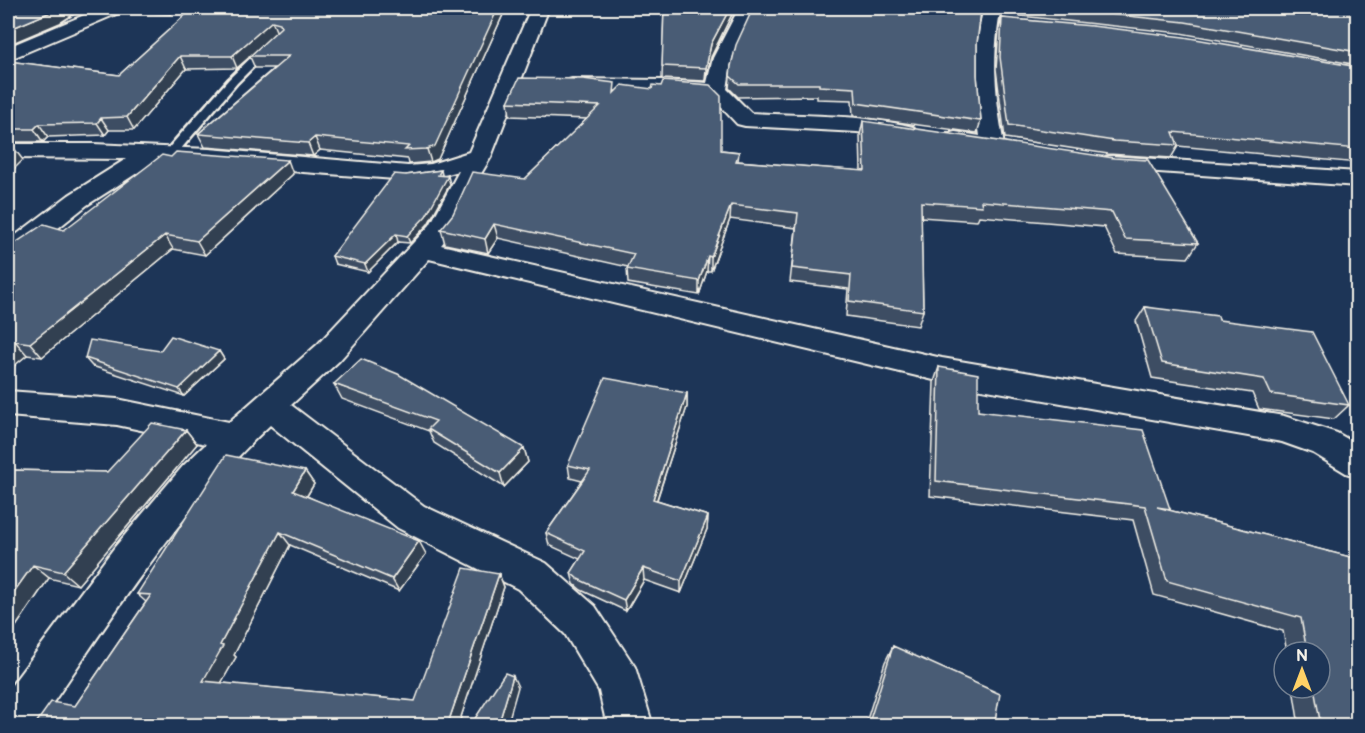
<svg xmlns="http://www.w3.org/2000/svg" width="1365" height="733" viewBox="0 0 1365 733" font-family="'Balsamiq Sans',sans-serif">
<style>
.lines{fill:none;stroke-linecap:round;stroke-linejoin:round}
.service-casing{stroke:#f4f1e8;stroke-width:5}
.minor-casing{stroke:#f4f1e8;stroke-width:4}
.service{fill:#1d3557;fill-rule:evenodd}
.minor{fill:#1d3557;fill-rule:evenodd}
.wall{fill:#3e4e64;stroke:#f4f1e8;stroke-width:1.5}
.shaded-wall{fill:#324051;stroke:#f4f1e8;stroke-width:1.5}
.building{fill:#485b74;stroke:#f4f1e8;stroke-width:1.5}
</style>
<rect width="100%" height="100%" fill="#1d3557"/>
<filter id="ink" filterUnits="userSpaceOnUse"><feTurbulence type="fractalNoise" baseFrequency=".0167" numOctaves="2"/><feDisplacementMap in="SourceGraphic" scale="12" xChannelSelector="R" yChannelSelector="G"/><feConvolveMatrix kernelMatrix="1 2 1 2 8 2 1 2 1" color-interpolation-filters="sRGB"/></filter>
<g filter="url(#ink)">
<g class="lines">
<defs>
<path id="service" d="M263 46 272 48 237 83 174 157H166V151L229 79Z"/>
<path id="minor" d="M101 8H124L121 12 8 60V47Z
M531 8H549L491 157 470 192 455 228 441 245 942 358 1284 416 1337 433 1358 445V477L1346 473 1313 453 1282 442 942 382 429 259 339 361 291 405 424 506 546 563 595 606 635 667 653 726H607L599 691 565 634 518 589 398 528 270 425C177 512 109 622 37 726H8V690L114 548 183 466 206 444 117 425 8 416V391L117 399 229 422 317 345 430 225 459 171 433 178 408 180 156 161 87 205 18 260 8 263V241L69 195 126 159 8 158V144H93L209 149 408 166 431 164 469 152Z
M739 8H756L732 58 727 89 751 113C805 116 861 114 913 127L916 132 913 137 905 139 857 132 745 126 737 124 711 96 663 92 572 91 565 89 562 85 565 81 572 79 663 80 707 83 713 58Z
M984 8H1001C991 57 995 96 1004 145L1001 150 993 152 947 144 944 139 947 134 955 132 980 136C974 93 972 50 984 8Z
M1110 156 1358 172V186L1102 168 1098 163 1102 158Z"/>
</defs>
<use href="#service" class="service-casing"/>
<use href="#minor" class="minor-casing"/>
<use href="#service" class="service"/>
<use href="#minor" class="minor"/>
</g>
<path class="wall" d="M8 8H97L91 10 82 9 60 23 8 45Z
M122 8H180L171 14 124 12Z
M193 8H506L438 159 431 162 409 164 408 159 320 150 313 156 205 147 198 134 274 68H255L250 57 237 68 186 69 134 130H109L105 135 48 137 43 142H8V61L119 75Z
M664 8H734V10L711 57 705 81 662 79Z
M753 8H983L981 15 977 43V75L981 121 977 133 853 116 852 100 817 99V96L738 97 729 88 731 66Z
M1002 8H1358V65L1180 33 1002 14Z
M1002 18 1358 67V163L1178 146 1171 158 1108 154 1005 138 996 69 999 29Z
M615 91 721 150 739 152 738 161 861 171 860 135 863 121 1198 243 1188 258 1117 254 1104 227 979 216 977 221 921 217 923 311 918 326 846 316 848 289 790 282 796 228 730 219 711 271H707L699 295 628 283 627 269 628 267 498 238 488 253 445 244 441 229 525 179 587 119 510 116 508 102Z
M441 170 442 175 450 184 428 224 410 243 398 242 368 272 335 264 332 256 406 175Z
M293 174 205 255 173 249 42 357 27 355 8 371V248L64 230Z
M1145 307 1219 320 1349 405 1334 419 1259 409 1252 393 1152 378 1136 321Z
M160 351H219L224 359 184 396 92 366 85 358Z
M939 367 978 411 1170 509 1168 510 1358 559V726H1299L1293 688H1320V652H1287L1283 631 1154 595 1133 520 930 496 934 382Z
M334 384 524 448 528 462 504 487 434 443 429 431 342 399Z
M687 393V407L657 500 708 516 707 529 681 593 644 580 626 611 581 590 574 584 571 573 580 559 549 545 546 533 582 481 570 478 568 465Z
M186 430 197 444 78 585 49 578 8 638V470L107 472Z
M305 471 314 484 307 496 426 554 399 591 290 545 234 655 236 657 221 683 415 701 499 574 504 587 458 726 75 706 146 602 137 594Z
M893 646 994 726H865L885 662Z"/>
<path class="shaded-wall" d="M59 8H81L82 9 60 23 8 45V30Z
M168 8H180L171 14Z
M498 8H506L438 159 431 162 427 149Z
M730 8H734V10L711 57 705 81 706 68 711 44Z
M272 21 277 33 237 68 232 56Z
M180 56 186 69 134 130 127 117Z
M101 118 109 130 105 135 97 123Z
M39 124 48 137 43 142 34 129Z
M315 137 320 150 313 156 308 143Z
M13 147 23 160 8 175V152Z
M288 160 293 174 205 255 197 241Z
M448 176 450 184 428 224 410 243 407 236Z
M731 205 730 219 711 271V257Z
M494 224 498 238 488 253 485 239Z
M396 234 398 242 368 272 365 264Z
M165 235 173 249 42 357 30 343Z
M708 256 707 271 699 295V281Z
M15 341 27 355 8 371V347Z
M219 351 224 359 184 396 179 389Z
M687 393V407L653 511V499Z
M186 430 197 444 78 585 63 572Z
M524 448 528 462 504 487 500 473Z
M305 471 314 484 302 504 293 491Z
M708 516 707 529 681 593V581Z
M280 532 290 545 234 655 236 657 216 692 203 681 220 645Z
M419 541 426 554 399 591 392 579Z
M33 565 49 578 8 638V600Z
M643 568 644 580 626 611 624 600Z
M499 574 504 587 458 726H447Z
M513 676 518 687 507 726H498Z"/>
<path class="building" d="M8 8H59L53 11 8 30Z
M193 8H498L435 146 427 149 405 150 409 146 315 137 308 143 198 134 289 56H250L281 27 280 23 272 21 232 56H180L127 117 101 118 97 123 39 124 34 129H8V61L119 75Z
M664 8H730L711 44 706 68 662 66Z
M753 8H983L981 11 977 43V75L981 121 856 103 855 88 819 86V84H739L730 76 731 66 736 45Z
M1052 8H1358V52L1185 22Z
M1002 18 1092 26 1184 37 1358 67V149L1173 132 1178 145 1114 141 1009 125 1000 57Z
M519 78 583 79 615 83 614 93 622 85 652 89 653 85 661 86 663 81 710 85 721 96V150L739 152 736 161 865 171 863 121 1114 158 1148 160 1198 243 1125 239 1112 212 981 201 982 206 921 202 923 311 849 301 851 275 792 268 798 213 731 205 711 257 708 256 699 281 627 269 634 254 494 224 485 239 441 229 453 214 472 172 525 179 600 106 508 102Z
M8 147H13L8 152Z
M176 152 288 160 197 241 165 235 30 343 15 341 8 347V248L44 224 64 230 162 155 171 157Z
M441 170 438 175 448 176 426 216 407 236 396 234 365 264 332 256 394 174 406 175Z
M1145 307 1218 316 1219 320 1312 332 1349 405 1271 394 1264 379 1162 363Z
M171 336 219 351 179 389 85 358 90 340 160 351Z
M361 359 398 374 524 448 500 473 428 429 436 421 334 384Z
M939 367 978 374V411L1143 430 1170 509 1157 507 1358 559V726H1321L1314 688H1320V652H1307L1301 618 1167 581 1145 506 936 481Z
M605 378 687 393 653 499 708 516 681 581 643 568 624 600 578 579 571 573 585 551 546 533 590 470 568 465Z
M152 423 186 430 63 572 33 565 8 600V470L107 472Z
M226 455 305 471 293 491 419 541 392 579 280 532 220 645 223 646 203 681 415 701 464 568 499 574 447 726H34L51 702 75 706 151 595 137 594Z
M893 646 1000 694 994 726H868Z
M505 673 513 676 498 726H470Z"/>
</g>
<rect width="1365" height="733" fill="none" stroke="#1d3557" stroke-width="30"/>
<rect x="15" y="15" width="1335" height="703" fill="none" stroke="#f4f1e8" stroke-width="2" filter="url(#ink)"/>
<g transform="translate(1302 670)"><circle r="28" fill="#1d3557" stroke="#738091" stroke-width="1.5"/>
<path d="M0-4.5L10 22L0 15L-10 22Z" fill="#ffd166"/>
<text y="-9" font-size="16" font-weight="bold" text-anchor="middle" fill="#f4f1e8">N</text>
</g>
</svg>
